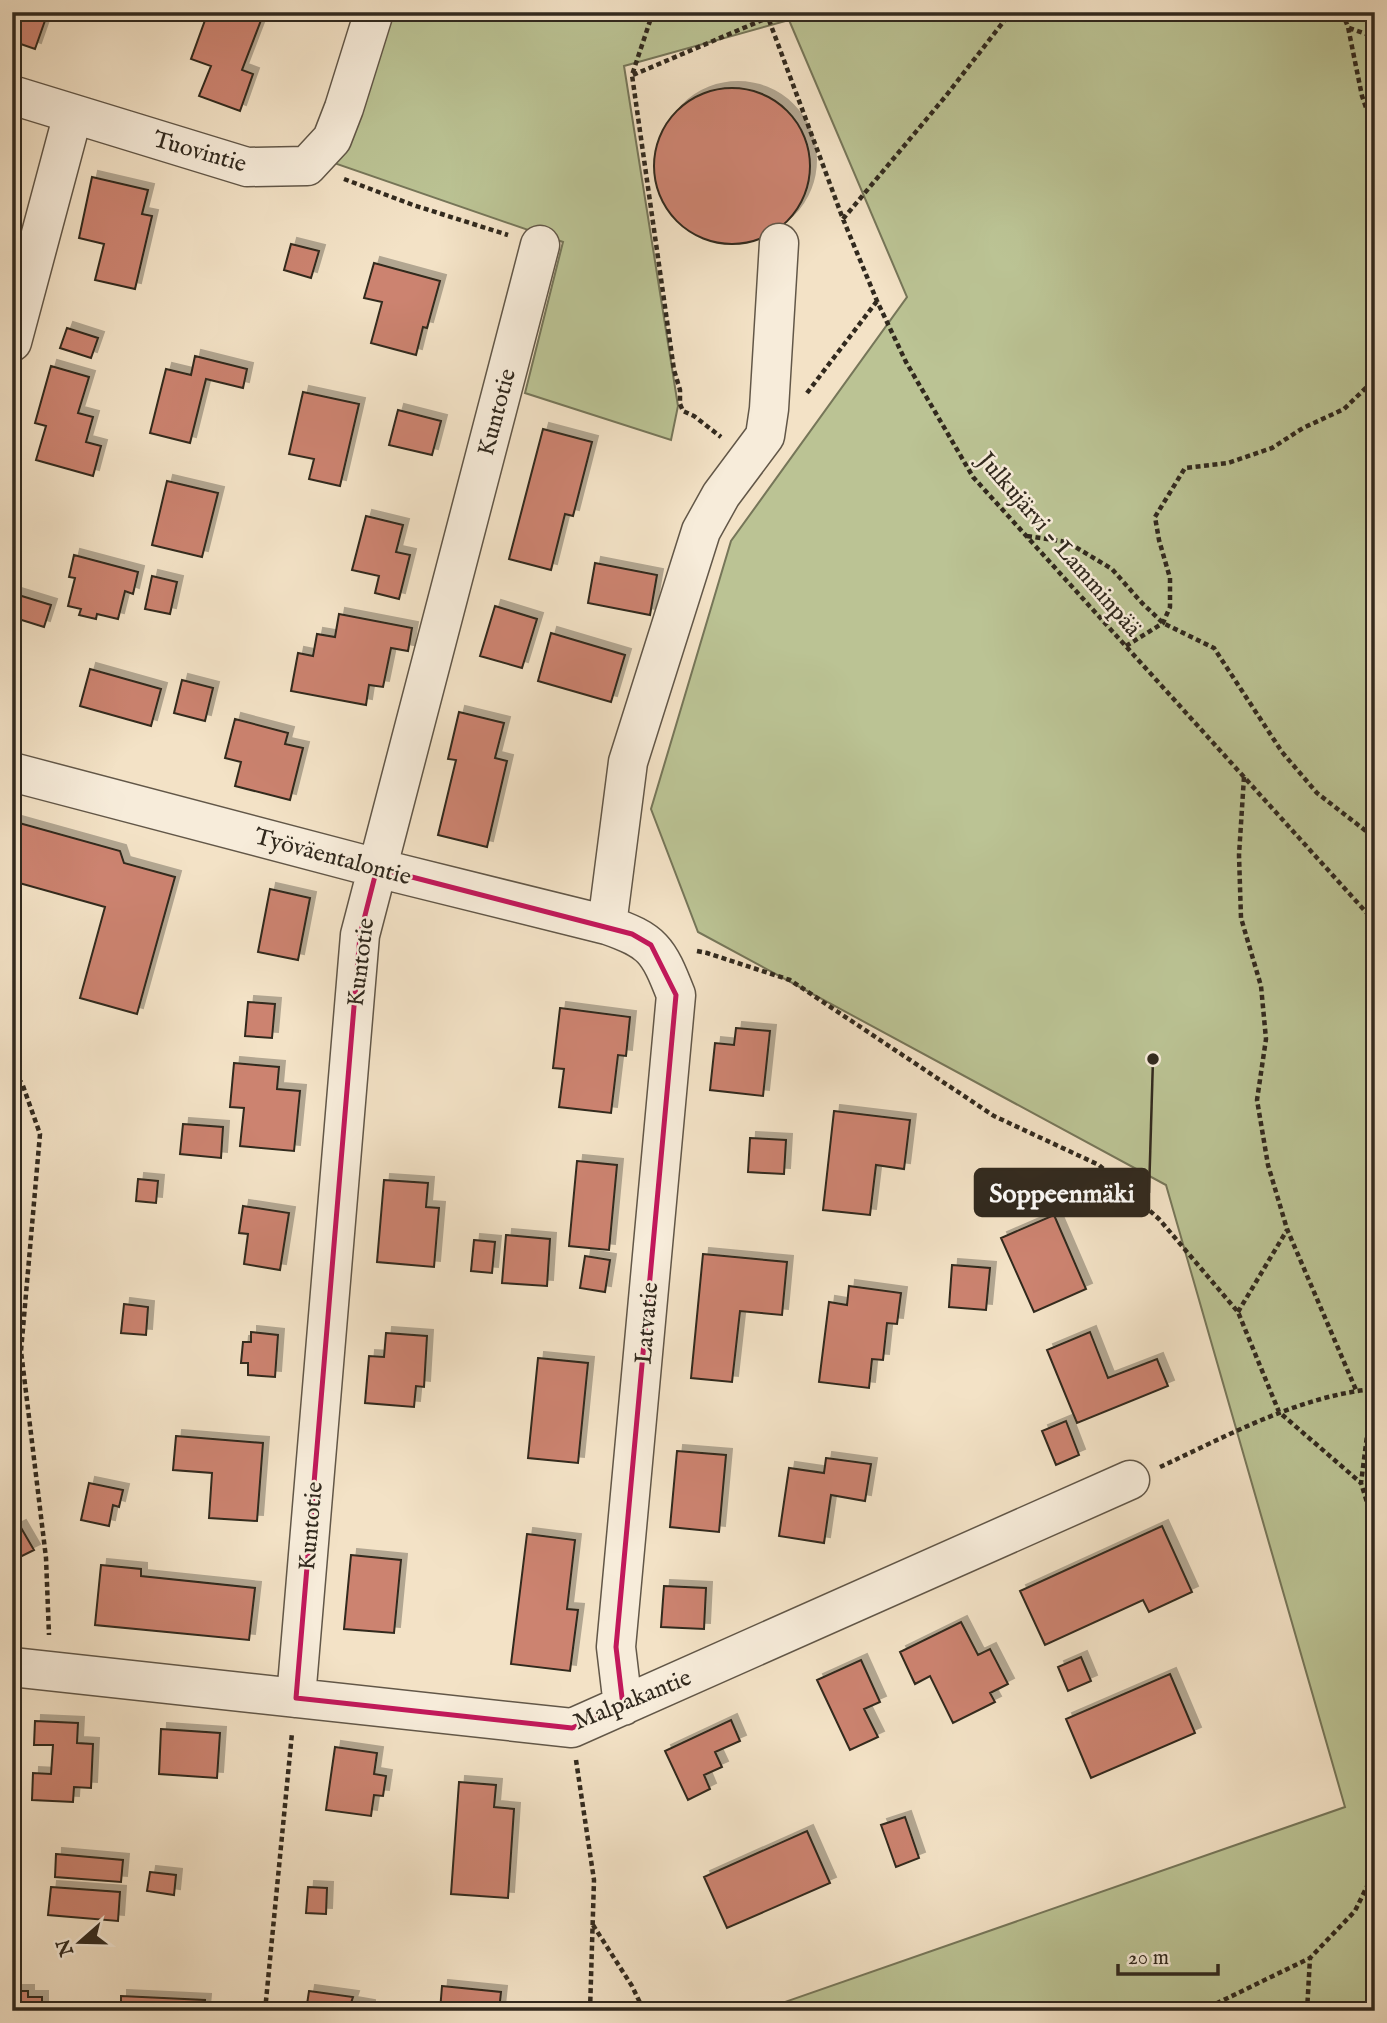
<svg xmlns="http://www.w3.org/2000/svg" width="1387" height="2023" viewBox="0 0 1387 2023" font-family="'IM FELL English',serif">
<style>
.green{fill:#bbc394;stroke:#767659;stroke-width:2}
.building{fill:#cc8370;stroke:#31291e;stroke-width:2;filter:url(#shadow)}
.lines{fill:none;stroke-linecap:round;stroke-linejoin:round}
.minor-casing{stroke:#625748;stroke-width:41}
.path{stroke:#31291e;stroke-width:4.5;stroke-dasharray:5 3.5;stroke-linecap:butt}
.minor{stroke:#f7ecda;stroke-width:38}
.marked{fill:none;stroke:#c2185b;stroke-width:5;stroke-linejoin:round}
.labels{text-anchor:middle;stroke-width:5;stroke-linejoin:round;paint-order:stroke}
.street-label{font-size:24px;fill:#31291e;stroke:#f7ecda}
.leader{fill:none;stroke:#31291e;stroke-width:2.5}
.callout-dot{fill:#31291e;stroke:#f7ecda;stroke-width:2.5}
.callout{fill:#31291e;stroke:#31291e;stroke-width:2.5}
.callout-label{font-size:26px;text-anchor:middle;font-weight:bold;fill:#fff}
</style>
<defs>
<filter id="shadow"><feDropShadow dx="6" dy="-6" stdDeviation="0" flood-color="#0004"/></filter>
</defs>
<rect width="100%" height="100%" fill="#f3e2c6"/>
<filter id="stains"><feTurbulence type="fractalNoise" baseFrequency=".00286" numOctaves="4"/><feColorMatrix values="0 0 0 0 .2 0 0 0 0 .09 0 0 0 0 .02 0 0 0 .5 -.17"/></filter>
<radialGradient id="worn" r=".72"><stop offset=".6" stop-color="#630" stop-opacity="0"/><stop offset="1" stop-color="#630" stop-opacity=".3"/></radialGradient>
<path class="green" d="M382 12H1375V2011H759L1345 1807 1166 1185 698 932 651 809 731 541 907 297 789 20 624 66 678 406 671 440 525 393 563 242 331 162Z"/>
<path class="building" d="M12 12H48L35 49 12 41Z
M208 12H256L263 15 242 70 253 74 240 111 199 96 211 66 191 59Z
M654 166a78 78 0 1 1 156 0a78 78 0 1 1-156 0Z
M92 177 148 190 142 214 152 216 135 289 95 280 104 244 79 238Z
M291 244 319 251 311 278 284 270Z
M374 263 440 281 427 328 423 327 416 355 371 343 382 302 364 298Z
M67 328 98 338 91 358 60 348Z
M195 356 247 369 243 388 206 379 190 443 150 433 166 369 191 375Z
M51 366 89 377 78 413 93 417 86 442 101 446 93 476 36 460 46 426 35 423Z
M303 392 359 404 340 486 309 479 314 459 289 454Z
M398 410 441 421 432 455 389 445Z
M543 429 592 442 573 516 565 514 551 570 509 559Z
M167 481 218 493 202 557 152 545Z
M366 516 403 525 396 552 410 555 399 599 375 593 379 576 352 570Z
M74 555 138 572 133 594 125 591 118 619 97 614 96 619 79 615 81 609 68 606 75 578 69 577Z
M595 563 657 575 650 615 588 603Z
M152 576 177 582 170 614 145 609Z
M12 593 51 605 44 627 12 617Z
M495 606 537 619 522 668 480 656Z
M339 614 412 628 408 651 391 648 383 687 369 685 366 705 291 691 298 653 313 656 317 634 335 637Z
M551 633 625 655 611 702 538 681Z
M90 669 161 689 151 726 80 706Z
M182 680 213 688 205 721 174 713Z
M459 712 504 723 495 758 507 761 487 847 438 835 456 760 448 759Z
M235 719 288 733 285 744 303 748 290 800 235 786 241 762 225 758Z
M12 821 120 851 124 863 175 877 137 1014 80 998 105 907 12 881Z
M270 889 310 898 298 960 258 952Z
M248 1002 275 1004 272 1038 245 1036Z
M560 1008 630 1017 626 1056 618 1055 611 1113 559 1107 564 1069 553 1068Z
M736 1028 770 1031 763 1096 710 1090 715 1043 734 1045Z
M234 1063 279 1067 277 1089 300 1091 294 1151 240 1146 244 1108 230 1107Z
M834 1111 910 1120 904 1169 876 1165 870 1215 823 1210Z
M183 1124 223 1127 221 1158 180 1154Z
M750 1138 786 1140 784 1174 748 1172Z
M577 1161 617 1165 609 1250 569 1246Z
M138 1179 158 1181 156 1203 136 1201Z
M384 1180 428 1183 426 1207 439 1208 434 1267 377 1262Z
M243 1206 289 1213 280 1270 244 1264 248 1234 239 1233Z
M1054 1215 1086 1289 1034 1312 1001 1238Z
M506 1235 550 1239 547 1286 502 1283Z
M474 1240 495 1242 492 1273 471 1271Z
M703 1254 787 1262 782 1315 740 1311 732 1382 691 1378Z
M585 1256 610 1260 605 1292 580 1288Z
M952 1265 990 1268 986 1310 949 1307Z
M849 1286 901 1293 897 1324 887 1323 883 1360 872 1359 869 1388 819 1382 829 1302 847 1305Z
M124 1304 148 1307 146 1335 121 1333Z
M251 1332 278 1335 275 1377 248 1375V1363H241L243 1342H251Z
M1090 1332 1108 1378 1157 1359 1168 1386 1077 1423 1047 1350Z
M386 1333 427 1336 424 1387 416 1386 414 1407 365 1403 369 1356 384 1357Z
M538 1358 588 1363 578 1463 528 1458Z
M1066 1421 1079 1455 1056 1465 1042 1431Z
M176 1436 263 1443 257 1521 209 1518 212 1473 173 1470Z
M677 1451 726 1455 719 1532 670 1527Z
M826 1458 871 1464 865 1501 831 1495 824 1543 779 1536 789 1468 824 1473Z
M89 1483 123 1490 119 1507 113 1505 109 1526 81 1520Z
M20 1526 34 1550 12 1561V1530Z
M1162 1526 1192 1592 1149 1612 1143 1600 1045 1645 1020 1591Z
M527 1534 575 1540 567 1609 578 1610 570 1671 511 1664Z
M351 1555 401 1560 394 1633 344 1629Z
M101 1565 141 1569V1576L255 1588 249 1640 95 1625Z
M664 1586 706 1588 704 1629 661 1627Z
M961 1622 978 1655 990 1649 1008 1684 990 1693 995 1702 953 1723 930 1676 915 1684 900 1652Z
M1081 1657 1091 1681 1068 1691 1058 1667Z
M861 1660 880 1702 864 1709 878 1737 850 1750 817 1680Z
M1170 1674 1195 1733 1091 1778 1066 1719Z
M731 1720 740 1741 715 1752 722 1767 704 1775 710 1789 688 1800 665 1751Z
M35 1721 78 1723 77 1743 93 1744 91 1788 74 1787 73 1802 32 1800 33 1773 51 1774 53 1745H34Z
M161 1729 220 1733 217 1778 159 1774Z
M335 1747 377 1753 374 1774 386 1776 383 1796 374 1795 371 1816 326 1810Z
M459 1782 496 1785 494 1807 514 1809 508 1898 451 1894Z
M905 1817 919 1858 896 1867 881 1825Z
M807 1831 830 1883 727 1928 704 1877Z
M56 1854 123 1860 121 1882 55 1877Z
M150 1872 176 1875 174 1895 147 1891Z
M51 1887 120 1892 118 1921 48 1915Z
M308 1887 327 1888 326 1914 306 1913Z
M442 1986 501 1992 499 2011H440Z
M12 1991H28V1997H42V2011H12Z
M309 1991 353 1997 351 2003 369 2006V2011H306Z
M121 1996 205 2000 204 2011H121Z"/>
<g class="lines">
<defs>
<path id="minor" d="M12 95 247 167 307 166 332 139 344 108 374 12
M12 342 73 114
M12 772 377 868 607 925C653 941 658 949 676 995L616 1647 623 1706
M607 925 628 762 701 531 721 495 765 436 769 409 779 243
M12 1667 572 1728 1130 1480
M296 1698 360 935 540 245"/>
</defs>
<use href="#minor" class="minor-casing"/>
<path class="path" d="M653 12 632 75 674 370 680 390V404L683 411 694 416 721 437
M766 12 843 219 877 301 906 362 973 477 1375 922
M1342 12 1348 27 1362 96 1375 134
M1349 28 1375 37
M633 75 767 18 762 12
M344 179 413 205 508 235
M843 219 945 97 1011 12
M807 393 877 301
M1027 536 1067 542 1112 569 1142 603 1163 623 1214 648 1282 752 1317 793 1375 838
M1126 646 1163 623 1170 607V578L1159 540 1155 517 1185 468 1228 463 1272 448 1303 428 1344 409 1375 379
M1244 777 1239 855 1241 918 1261 986 1266 1039 1257 1100 1268 1165 1287 1229 1356 1390
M697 951 707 953 790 980 994 1116 1099 1165 1159 1219 1238 1312 1279 1412 1361 1483
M12 1073 22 1083 40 1134 21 1351 46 1558 49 1635
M1238 1312 1287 1230
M1375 1414 1368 1428 1361 1483 1375 1528
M1160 1467C1227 1436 1301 1395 1375 1389
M576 1760 594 1880 590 2011
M593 1925 632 1986 644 2011
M265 2011 292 1733
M1201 2011 1310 1958 1355 1911 1375 1870
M1307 2011 1310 1958"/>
<use href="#minor" class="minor"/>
</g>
<path class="marked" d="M377 868 632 934 651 945 676 995 616 1647 623 1706 572 1728 296 1698 360 935Z"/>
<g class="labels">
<g class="street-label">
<text transform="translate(200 151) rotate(16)" y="8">Tuovintie</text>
<text transform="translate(496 412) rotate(-75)" y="8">Kuntotie</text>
<text transform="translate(1060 544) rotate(49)" y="8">Julkujärvi - Lamminpää</text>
<text transform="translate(333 856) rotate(15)" y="8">Työväentalontie</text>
<text transform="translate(360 962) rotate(-83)" y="8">Kuntotie</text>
<text transform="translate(646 1323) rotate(-85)" y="8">Latvatie</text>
<text transform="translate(310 1526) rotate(-85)" y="8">Kuntotie</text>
<text transform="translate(632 1699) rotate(-22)" y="8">Malpakantie</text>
</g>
</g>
<path class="leader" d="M1153 1059L1149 1193"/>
<circle class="callout-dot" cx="1153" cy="1059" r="7"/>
<rect class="callout" x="975" y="1169" width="174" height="47" rx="7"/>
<g class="callout-label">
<text x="1062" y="1202">Soppeenmäki</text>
</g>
<rect width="1387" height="2023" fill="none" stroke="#f3e2c6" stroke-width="42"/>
<rect x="14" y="14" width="1359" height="1995" fill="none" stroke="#31291e" stroke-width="3.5"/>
<rect x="21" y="21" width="1345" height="1981" fill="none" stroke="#31291e" stroke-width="2"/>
<g transform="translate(80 1942) rotate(250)" stroke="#f7ecda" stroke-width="5" paint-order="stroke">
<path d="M0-5L12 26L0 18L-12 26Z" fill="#31291e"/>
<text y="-10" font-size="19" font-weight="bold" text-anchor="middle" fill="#31291e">N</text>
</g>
<path d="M1118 1964v10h100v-10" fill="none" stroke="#31291e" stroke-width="3.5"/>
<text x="1128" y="1964" font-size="21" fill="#31291e" stroke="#f7ecda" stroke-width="5" paint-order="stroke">20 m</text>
<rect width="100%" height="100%" filter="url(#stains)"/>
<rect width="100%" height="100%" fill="url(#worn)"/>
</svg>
